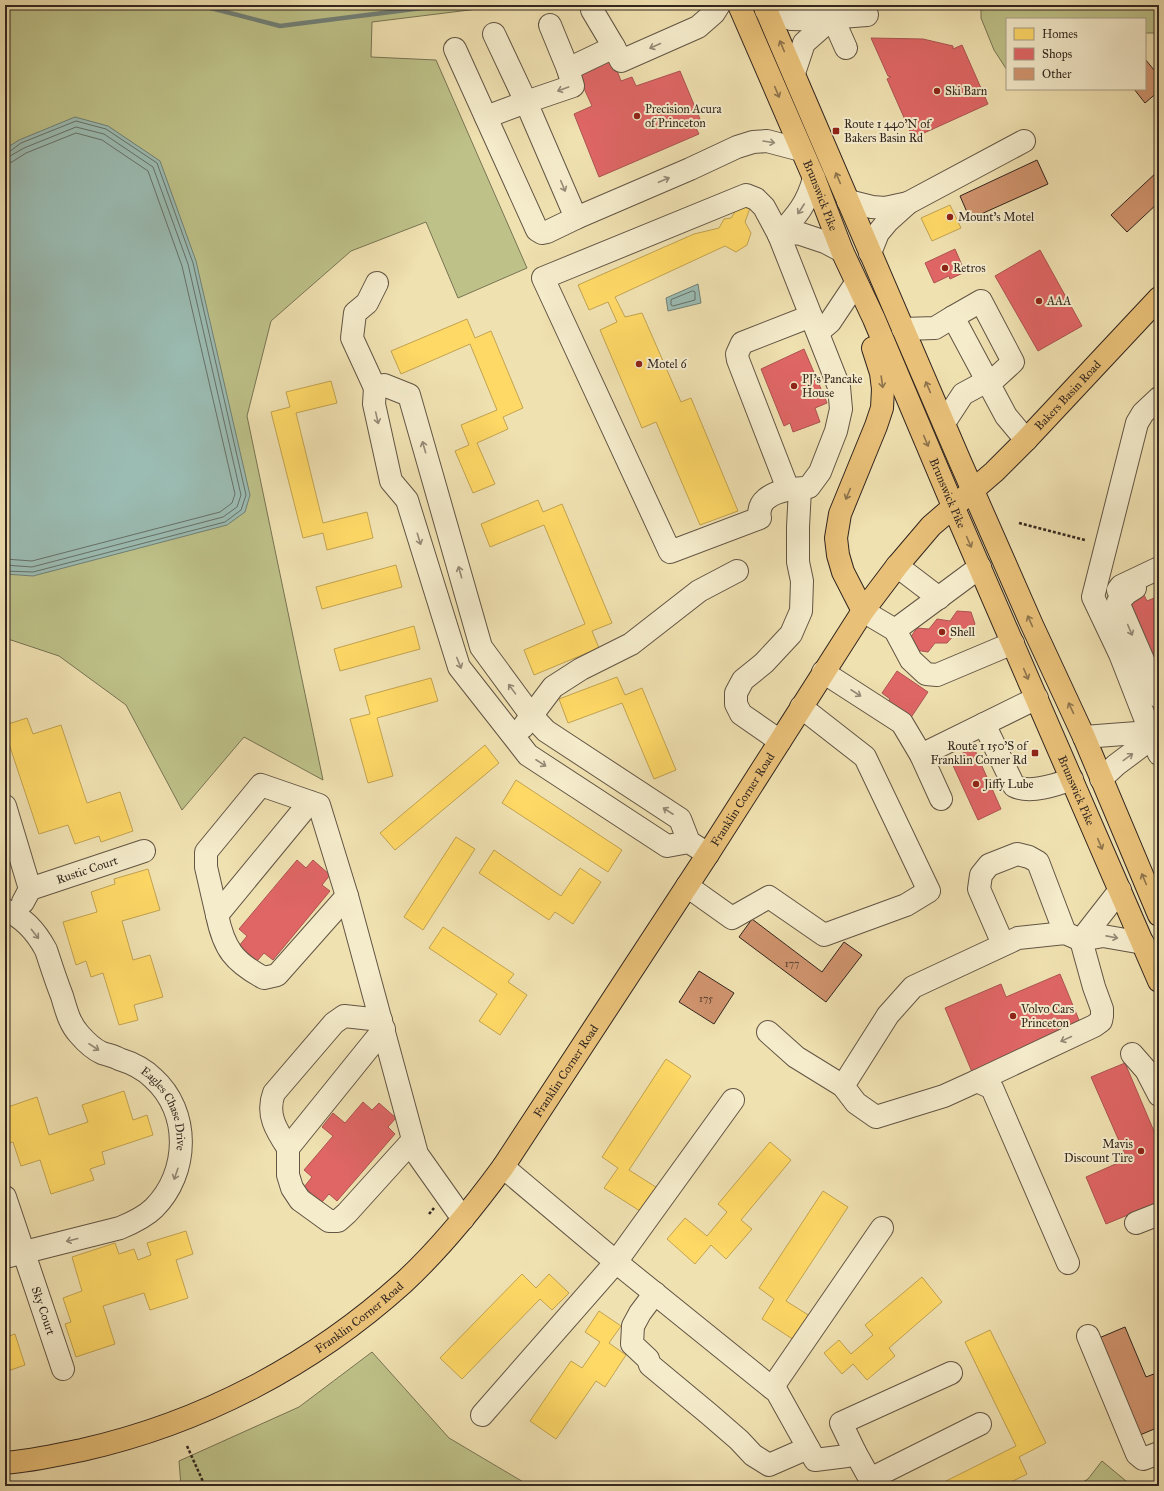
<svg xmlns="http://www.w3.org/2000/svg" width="1164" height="1491" viewBox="0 0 1164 1491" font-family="'IM FELL Great Primer',serif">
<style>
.green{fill:#bec289;stroke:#787454}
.water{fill:#9bbcb3;stroke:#718078}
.homes{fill:#ffd966;stroke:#c2a351}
.shops{fill:#e06666;stroke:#ac5351}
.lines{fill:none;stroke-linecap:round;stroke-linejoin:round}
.shore{stroke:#667169;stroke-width:1}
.stream{stroke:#718078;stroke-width:4.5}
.building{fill:#d0946e;stroke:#32261f}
.minor-casing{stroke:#625544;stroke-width:24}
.major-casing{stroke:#32261f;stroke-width:24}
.highway-casing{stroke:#32261f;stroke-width:24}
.path{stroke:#32261f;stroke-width:2.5;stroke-dasharray:3 2;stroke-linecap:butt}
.minor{stroke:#f5eccc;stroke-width:22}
.major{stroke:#e8c078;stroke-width:22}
.highway{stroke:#e8c078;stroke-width:22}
.oneway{stroke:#948976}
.oneway2{stroke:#8d734c}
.poi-dot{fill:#8f2418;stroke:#f5eccc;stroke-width:1.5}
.labels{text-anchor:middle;stroke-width:4;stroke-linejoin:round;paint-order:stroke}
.number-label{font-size:10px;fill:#5a4233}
.poi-label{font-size:12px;fill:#32261f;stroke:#f5eccc;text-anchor:start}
.street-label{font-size:12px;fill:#32261f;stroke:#f5eccc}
</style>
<rect width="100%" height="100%" fill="#f0e1b1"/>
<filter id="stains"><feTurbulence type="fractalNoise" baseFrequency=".005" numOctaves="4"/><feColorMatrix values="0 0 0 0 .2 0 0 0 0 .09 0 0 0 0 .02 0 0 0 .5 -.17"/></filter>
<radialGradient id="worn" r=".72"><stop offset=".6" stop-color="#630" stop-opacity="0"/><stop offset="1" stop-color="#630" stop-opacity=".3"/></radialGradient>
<path class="green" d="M5 5H510L372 22 371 57 436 60 527 268 458 298 426 222 351 251 271 321 247 416 323 780 244 737 182 810 126 705 59 656 5 638Z
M981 5H1159V33H1145V19H1007V70L994 50 981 18Z
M372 1352 449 1438 530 1486H181L179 1461 299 1407Z
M1102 1461 1132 1486H1076L1088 1479Z"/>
<path class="water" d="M75 117 108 126 160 161 196 261 250 495 245 512 227 525 33 576 5 574V149L19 140Z
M698 284 701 303 668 311 666 298Z"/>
<path class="homes" d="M740 204 750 208 745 222 751 233 747 245 736 252 725 246 615 297 625 317 642 313 681 402 691 398 738 511 700 525 656 422 642 428 600 330 617 322 608 302 589 310 578 285 694 234 719 228 724 219 731 218Z
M950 205 961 228 932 241 921 218Z
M467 319 475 338 491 331 523 408 503 417 508 429 477 443 495 484 473 493 455 451 469 445 461 425 497 410 470 344 401 374 391 351Z
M331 381 337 403 296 413 323 523 367 512 373 538 327 550 323 533 303 538 271 412 290 407 286 392Z
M538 500 543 512 562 504 612 623 592 631 599 648 534 675 524 650 585 624 544 525 490 547 481 524Z
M396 565 402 587 322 609 316 587Z
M414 626 420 649 340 671 334 649Z
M617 677 625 695 642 688 676 770 654 779 622 703 568 723 559 699Z
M431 678 438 701 377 718 393 776 368 783 350 719 370 714 365 696Z
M27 718 33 734 61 725 87 803 120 792 133 831 101 842 99 836 75 844 68 825 39 834 5 732V725Z
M485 745 499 763 395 850 380 833Z
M516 780 622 850 608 872 502 803Z
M456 837 475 849 423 930 404 917Z
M494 850 561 896 580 868 601 882 573 924 555 912 549 920 479 873Z
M148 869 160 910 122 921 133 960 150 955 163 997 134 1005 138 1020 119 1025 103 973 91 977 86 961 76 965 63 922 97 912 91 892 115 884 114 879Z
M443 927 514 974 508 982 527 995 500 1035 479 1021 497 994 429 948Z
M666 1059 691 1076 629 1170 659 1189 643 1213 604 1188 618 1168 602 1157Z
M124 1091 133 1120 147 1115 153 1135 102 1152 105 1164 90 1169 94 1180 51 1194 40 1160 21 1166 13 1142 7 1144 5 1138V1108L37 1097 49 1135 88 1122 82 1105Z
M770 1142 791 1160 741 1220 752 1229 726 1259 711 1245 695 1264 667 1239 685 1218 707 1236 727 1212 718 1204Z
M823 1191 848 1207 786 1301 810 1316 794 1340 762 1319 774 1299 759 1288Z
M186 1231 193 1254 176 1260 188 1298 150 1310 144 1293 103 1306 115 1344 76 1357 65 1324 71 1322 63 1298 82 1291 72 1257 115 1243 119 1254 134 1249 138 1260 151 1255 147 1243Z
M522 1274 536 1288 549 1274 569 1293 552 1310 540 1299 462 1379 440 1358Z
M922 1277 942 1302 889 1348 895 1356 867 1380 853 1364 842 1374 824 1353 839 1340 851 1354 873 1335 865 1325Z
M599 1311 621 1326 609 1343 626 1355 605 1387 596 1381 556 1439 530 1421 571 1361 582 1368 600 1342 585 1332Z
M5 1324 9 1336 15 1334 25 1365 5 1372Z
M990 1330 1046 1443 1019 1457 1027 1474 1003 1486H936L1016 1446 965 1342Z"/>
<path class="shops" d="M871 38 923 39 953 46V49L962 45 988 104 913 138 887 79 891 77 888 76Z
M613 60 621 81 632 77 636 86 680 71 700 119 693 122 699 134 599 177 574 114 592 106 578 75Z
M955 249 965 272 950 279 949 276 934 283 925 263Z
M1040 250 1082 326 1038 351 995 276Z
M804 349 827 403 815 408 820 422 793 432 790 423 784 426 761 369Z
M1144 595 1147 601 1159 596V677L1126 603Z
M957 611 971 612 975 624 967 635 955 634 947 643H935L928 652 915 650 910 638 917 628 929 629 937 619 950 621Z
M897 671 928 692 910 719 887 703 890 699 882 693Z
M974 748 1001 809 978 820 950 759Z
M297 860 306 868 313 860 330 875 322 885 330 891 273 960 264 953 257 961 239 946 247 936 239 929Z
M1060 974 1081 1025 972 1072 945 1008 1001 984 1006 997Z
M1125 1063 1159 1143V1204L1148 1209 1147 1207 1106 1224 1086 1177 1127 1159 1091 1077Z
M363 1102 372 1110 379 1103 396 1118 388 1127 395 1134 337 1201 329 1194 322 1202 304 1187 312 1177 304 1170 333 1136 322 1127 333 1113 345 1123Z"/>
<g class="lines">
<path class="shore" d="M5 152H9L21 143 76 121 106 129 157 163 193 263 246 495 241 510 225 522 33 572 5 571
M5 157 10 156 24 148 76 127 104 134 153 167 188 264 241 495 237 507 223 517 32 567 5 565
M5 163 12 162 26 153 76 133 102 140 148 171 182 266 235 494 232 503 220 512 32 561 5 559
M693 291 695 292V300L673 306 671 305V300Z"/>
<path class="stream" d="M199 5 280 26 446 5"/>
</g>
<path class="building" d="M1145 59 1159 76V91L1145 103 1134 89H1145Z
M1037 160 1048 184 970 219 960 196Z
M1158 171 1159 172V202L1127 232 1111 215Z
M752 919 822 972 844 942 862 955 826 1002 739 937Z
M699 971 734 993 714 1024 679 1002Z
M1125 1327 1146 1377 1159 1372V1427L1140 1435 1099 1338Z"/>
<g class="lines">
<defs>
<g id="minor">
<path d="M719 5 714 13 698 27 621 61 614 47 568 69 573 86 526 102 576 218 690 169 737 147 753 142 767 141 801 150"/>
<path d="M592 10 614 47"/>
<path d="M766 10 791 19 830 20 840 17 867 15"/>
<path d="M830 20 838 30 846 48"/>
<path d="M550 25 568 69"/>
<path d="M455 49 537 230 542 233 547 232 576 218"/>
<path d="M794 73 804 43 830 20"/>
<path d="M486 117 526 102 494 34"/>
<path d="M746 195 756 199 764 207 779 235 839 387 841 409 836 431 820 472 809 487C802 489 794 488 787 490 772 493 756 501 760 518L670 552 543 278Z"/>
<path d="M848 201 872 207 885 208 908 203"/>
<path d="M779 235C797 215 807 204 814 178"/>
<path d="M779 235 798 233 825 242 842 251"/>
<path d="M870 253 878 233 888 221 908 203 1024 141"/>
<path d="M903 329 935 328 953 317"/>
<path d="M818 332 830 322 854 286"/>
<path d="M989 384 1013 362 981 301 953 317 1006 416 1026 440"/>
<path d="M375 388 352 338 355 313 367 303 377 283"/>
<path d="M1159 398 1143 413 1137 423 1093 597 1120 654 1159 754"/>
<path d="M944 423 963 394 987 381"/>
<path d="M788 489 738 360 737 354 742 343 811 316"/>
<path d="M897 566 939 598"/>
<path d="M1135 588 1127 593 1118 602 1159 697"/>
<path d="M1118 590 1121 586 1159 568"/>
<path d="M863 611 895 630 911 660 926 674 937 675 1013 643"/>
<path d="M895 630 980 567"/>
<path d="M823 672 902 723 921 755 941 799"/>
<path d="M984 724 1014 786C1030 794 1056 785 1072 779"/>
<path d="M523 727 553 687 581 669 631 644 699 591 737 571"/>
<path d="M1084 737 1150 732 1159 728"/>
<path d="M780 741 741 714 736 704V693L743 680 764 663 791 634 801 611 802 581 798 562V527L800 489"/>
<path d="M921 755 1037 698"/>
<path d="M1101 779 1116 765 1144 744 1150 732"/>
<path d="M310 802 217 915C224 949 234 962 264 978L277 975 347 896"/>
<path d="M5 806 30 889 23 902"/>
<path d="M689 842 667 846 528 755 459 667 407 500 391 481 374 404 375 388 384 385 409 395 481 647 531 715 546 731 680 819 689 842 708 854"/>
<path d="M687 886 732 918 769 897 824 935 906 905 929 891 865 757 801 707"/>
<path id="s1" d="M30 889 144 851"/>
<path id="s2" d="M5 910C23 917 37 933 46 950 51 965 56 981 62 996 66 1009 69 1023 79 1034 85 1041 93 1049 102 1053 108 1055 114 1056 119 1059 132 1063 144 1069 153 1078 191 1112 189 1173 154 1208 145 1217 132 1223 120 1228L5 1257"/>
<path d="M217 915 206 867V852L261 785 319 805 347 896 417 1154 463 1219"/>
<path d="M1081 940 1120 890"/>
<path d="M1003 944 979 889 981 875 989 865 1017 854 1029 857 1038 862 1065 933"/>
<path d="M384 1029 288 1148V1175L292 1188 300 1200 329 1221H338L347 1213 413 1140"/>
<path d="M768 1032 796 1057 843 1086"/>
<path d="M1132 1054 1146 1070 1159 1095"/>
<path d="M977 1081 1094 1026 1101 1021 1102 1016V1009L1094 987 1081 940"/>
<path d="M288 1148C276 1130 266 1114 274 1093L334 1023 344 1016 381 1020"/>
<path d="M503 1167 616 1262 777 1392 815 1460 847 1456 855 1452 841 1423 951 1373"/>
<path id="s3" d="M5 1197 63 1369"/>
<path d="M1136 1223 1159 1214"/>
<path d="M1068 1263 992 1088 977 1081 944 1096 876 1117 856 1103 843 1086 888 1015 913 987 1018 938 1065 933 1081 940 1103 936 1143 943"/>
<path d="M655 1293 640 1313 633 1326 632 1344 648 1359 650 1365 709 1414 739 1440 753 1455 769 1465 808 1448"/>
<path d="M1088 1336 1137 1454 1143 1459 1159 1453"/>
<path d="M772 1388 882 1228"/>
<path d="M482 1415 616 1262 733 1100"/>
<path d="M855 1452 870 1479 980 1424"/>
</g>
<g id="major">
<path id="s4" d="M5 1463C31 1461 57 1455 82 1450 202 1423 312 1365 403 1283 441 1248 473 1208 503 1167L708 854 863 611 897 566 931 526 994 472 1026 440 1159 298"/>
</g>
<g id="highway">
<path id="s5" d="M739 5 814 178 842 251 874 319 953 506 1159 981"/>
<path d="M764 5 959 459 1032 625 1084 737 1159 915"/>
<path d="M863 611 843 572 838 555 836 538 840 514 876 426 882 408 883 389 881 373 873 348"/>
</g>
</defs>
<use href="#minor" class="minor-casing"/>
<use href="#major" class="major-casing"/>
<use href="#highway" class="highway-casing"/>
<path class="path" d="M1019 523 1085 540
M429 1214 434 1208
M187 1446 205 1486"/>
<use href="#minor" class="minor"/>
<use href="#major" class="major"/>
<use href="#highway" class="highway"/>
</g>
<defs><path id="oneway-shaft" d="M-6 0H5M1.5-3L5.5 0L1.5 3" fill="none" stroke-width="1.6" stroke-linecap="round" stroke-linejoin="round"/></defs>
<g class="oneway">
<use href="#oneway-shaft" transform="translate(655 46) rotate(156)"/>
<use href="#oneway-shaft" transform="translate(563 89) rotate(160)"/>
<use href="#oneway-shaft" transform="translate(769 142) rotate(9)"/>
<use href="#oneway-shaft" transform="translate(664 180) rotate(-23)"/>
<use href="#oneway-shaft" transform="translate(563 186) rotate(67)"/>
<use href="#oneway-shaft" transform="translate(801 209) rotate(123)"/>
<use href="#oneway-shaft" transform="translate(377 418) rotate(77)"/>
<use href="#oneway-shaft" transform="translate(424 447) rotate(-106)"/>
<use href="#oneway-shaft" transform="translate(419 539) rotate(73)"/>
<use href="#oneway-shaft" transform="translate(460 572) rotate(-106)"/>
<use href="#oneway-shaft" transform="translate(1130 630) rotate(67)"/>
<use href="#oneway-shaft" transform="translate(459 663) rotate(68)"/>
<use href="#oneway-shaft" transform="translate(512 689) rotate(-126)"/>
<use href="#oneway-shaft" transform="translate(856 693) rotate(33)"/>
<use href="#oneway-shaft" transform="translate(1128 757) rotate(-36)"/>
<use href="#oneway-shaft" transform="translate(541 763) rotate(33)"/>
<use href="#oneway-shaft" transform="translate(668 811) rotate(-147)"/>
<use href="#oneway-shaft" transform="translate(35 934) rotate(52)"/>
<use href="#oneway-shaft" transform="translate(1112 937) rotate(11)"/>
<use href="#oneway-shaft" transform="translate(1066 1039) rotate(155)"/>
<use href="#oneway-shaft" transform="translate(94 1047) rotate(33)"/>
<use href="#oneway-shaft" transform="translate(176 1174) rotate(109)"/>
<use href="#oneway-shaft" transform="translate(72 1240) rotate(166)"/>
</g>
<g class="oneway2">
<use href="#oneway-shaft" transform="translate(782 46) rotate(-113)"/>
<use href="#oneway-shaft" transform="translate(777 92) rotate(67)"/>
<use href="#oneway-shaft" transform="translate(838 178) rotate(-113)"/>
<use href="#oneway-shaft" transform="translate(882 382) rotate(82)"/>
<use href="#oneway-shaft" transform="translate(928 387) rotate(-113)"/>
<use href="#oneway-shaft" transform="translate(926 441) rotate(67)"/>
<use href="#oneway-shaft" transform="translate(848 494) rotate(113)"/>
<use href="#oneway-shaft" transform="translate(969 542) rotate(66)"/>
<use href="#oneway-shaft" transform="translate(1030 621) rotate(-114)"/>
<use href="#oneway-shaft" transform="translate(1026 674) rotate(67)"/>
<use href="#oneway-shaft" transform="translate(1071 708) rotate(-115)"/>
<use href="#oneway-shaft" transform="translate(1100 844) rotate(67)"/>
<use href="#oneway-shaft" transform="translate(1144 879) rotate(-113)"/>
</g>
<g class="poi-dot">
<circle cx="937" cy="91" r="4"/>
<circle cx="637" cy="116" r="4"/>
<rect x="832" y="127" width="8" height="8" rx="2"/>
<circle cx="950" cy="217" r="4"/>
<circle cx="945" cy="268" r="4"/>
<circle cx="1039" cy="301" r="4"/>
<circle cx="639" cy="364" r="4"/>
<circle cx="794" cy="386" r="4"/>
<circle cx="942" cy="632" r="4"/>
<rect x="1031" y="749" width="8" height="8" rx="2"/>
<circle cx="976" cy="784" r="4"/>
<circle cx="1013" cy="1016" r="4"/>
<circle cx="1141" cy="1151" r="4"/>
</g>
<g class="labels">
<g class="number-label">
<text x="792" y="967">177</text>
<text x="706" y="1002">175</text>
</g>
<g class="poi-label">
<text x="945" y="95">Ski Barn</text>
<text x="645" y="113">Precision Acura<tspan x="645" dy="14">of Princeton</tspan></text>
<text x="844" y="128">Route 1 440'N of<tspan x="844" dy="14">Bakers Basin Rd</tspan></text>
<text x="958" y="221">Mount's Motel</text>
<text x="953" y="272">Retros</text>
<text x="1047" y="305">AAA</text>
<text x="647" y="368">Motel 6</text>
<text x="802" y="383">PJ's Pancake<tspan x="802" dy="14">House</tspan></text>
<text x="950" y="636">Shell</text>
<text x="1027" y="750" text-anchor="end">Route 1 150'S of<tspan x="1027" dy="14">Franklin Corner Rd</tspan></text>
<text x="984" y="788">Jiffy Lube</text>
<text x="1021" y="1013">Volvo Cars<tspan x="1021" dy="14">Princeton</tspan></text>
<text x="1133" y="1148" text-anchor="end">Mavis<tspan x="1133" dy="14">Discount Tire</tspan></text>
</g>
<g class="street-label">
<text dy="4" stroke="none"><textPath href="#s5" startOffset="207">Brunswick Pike</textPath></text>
<text dy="4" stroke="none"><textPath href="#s4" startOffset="1558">Bakers Basin Road</textPath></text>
<text dy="4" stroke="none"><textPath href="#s5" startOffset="531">Brunswick Pike</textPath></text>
<text dy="4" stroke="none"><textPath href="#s5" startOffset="855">Brunswick Pike</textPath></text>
<text dy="4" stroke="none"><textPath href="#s4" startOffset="1036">Franklin Corner Road</textPath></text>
<text dy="4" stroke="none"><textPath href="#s1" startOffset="60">Rustic Court</textPath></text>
<text dy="4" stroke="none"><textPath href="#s4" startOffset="712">Franklin Corner Road</textPath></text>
<text dy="4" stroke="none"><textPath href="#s2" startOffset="270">Eagles Chase Drive</textPath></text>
<text dy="4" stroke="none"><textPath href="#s3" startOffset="120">Sky Court</textPath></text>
<text dy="4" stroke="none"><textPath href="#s4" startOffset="388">Franklin Corner Road</textPath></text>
</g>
</g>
<rect width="1164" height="1491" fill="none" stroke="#f0e1b1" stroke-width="20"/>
<rect x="6" y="6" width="1152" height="1479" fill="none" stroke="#32261f" stroke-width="2"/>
<rect x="10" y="10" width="1144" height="1471" fill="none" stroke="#32261f"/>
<rect x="1006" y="18" width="140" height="72" fill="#f5eccc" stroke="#a79d87"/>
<rect x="1014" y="28" width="20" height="12" fill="#ffd966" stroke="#a79d87"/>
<text x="1042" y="38" font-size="12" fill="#32261f">Homes</text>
<rect x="1014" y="48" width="20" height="12" fill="#e06666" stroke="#a79d87"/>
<text x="1042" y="58" font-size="12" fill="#32261f">Shops</text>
<rect x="1014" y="68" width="20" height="12" fill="#d0946e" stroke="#a79d87"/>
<text x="1042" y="78" font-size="12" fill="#32261f">Other</text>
<rect width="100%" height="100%" filter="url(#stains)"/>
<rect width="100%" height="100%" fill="url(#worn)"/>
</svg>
